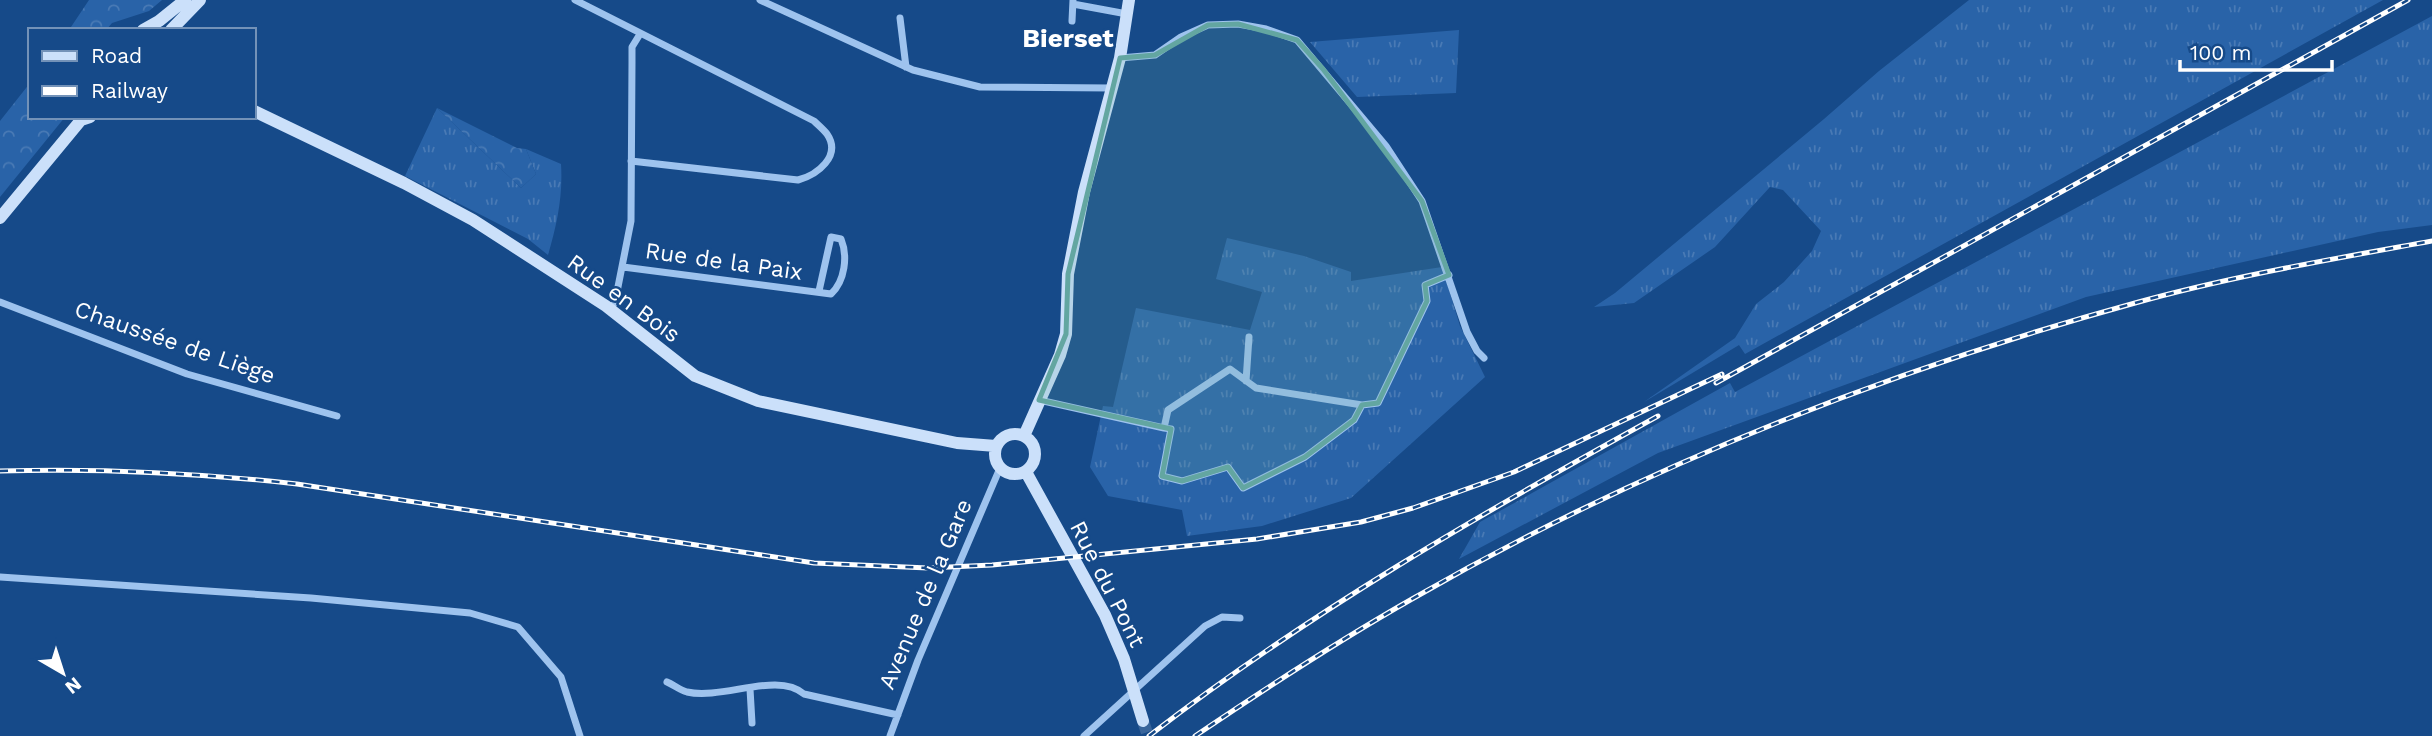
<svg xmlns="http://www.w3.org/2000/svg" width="2432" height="736" viewBox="0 0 2432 736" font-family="'Work Sans',sans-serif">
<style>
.grass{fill:url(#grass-tufts)}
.forest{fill:url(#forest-crowns)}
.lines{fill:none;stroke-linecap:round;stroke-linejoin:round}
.secondary-tunnel{stroke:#39659b;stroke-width:12;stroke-dasharray:12 6;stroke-linecap:butt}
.street{stroke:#9ec3ee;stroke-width:7}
.secondary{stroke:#cbe0fa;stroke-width:12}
.rail-casing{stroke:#fff;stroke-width:5}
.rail{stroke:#164a89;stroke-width:2.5;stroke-dasharray:8;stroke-linecap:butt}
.marked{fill:#63a6a1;fill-opacity:0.2;stroke:#63a6a1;stroke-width:5;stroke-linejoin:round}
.labels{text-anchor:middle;stroke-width:5;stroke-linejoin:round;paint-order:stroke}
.street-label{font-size:23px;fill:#fff;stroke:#164a89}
.quarter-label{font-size:26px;font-weight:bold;fill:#fff;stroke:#164a89}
</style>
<defs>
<pattern id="grass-tufts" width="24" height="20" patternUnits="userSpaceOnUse" patternTransform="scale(1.75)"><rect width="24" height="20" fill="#2963a8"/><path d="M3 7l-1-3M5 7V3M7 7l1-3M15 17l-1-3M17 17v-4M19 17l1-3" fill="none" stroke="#497ab5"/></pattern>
<pattern id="forest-crowns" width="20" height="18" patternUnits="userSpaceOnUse" patternTransform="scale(1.75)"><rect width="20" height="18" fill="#2963a8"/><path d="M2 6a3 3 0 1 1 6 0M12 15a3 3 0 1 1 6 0" fill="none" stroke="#497ab5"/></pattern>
</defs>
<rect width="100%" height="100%" fill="#164a89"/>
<path class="grass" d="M1969 0H2383L1745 354 1739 345 1644 402 1735 338 1756 304 1784 282 1812 251 1821 231 1783 190 1770 187 1715 247 1634 303 1594 307 1615 293 1824 119 1879 71Z
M2432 16V225L2378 232 2086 297 1658 453 1459 559 1480 522 1730 383 1735 392Z
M1459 30 1456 93 1357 97 1310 42Z
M437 108 521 188 536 174 526 149 561 164C563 197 557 224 548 255L528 239 405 176Z
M1227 238 1304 256 1351 272V281L1442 267 1460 326 1485 377 1351 498 1262 526 1187 536 1182 510 1108 496 1090 467 1103 406 1113 407 1136 308 1250 330 1262 292 1216 279Z"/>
<path class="forest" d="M89 0H162L149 11 112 23 106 30H69Z
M30 83V117H65L0 197V121Z
M437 108 517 148 526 149 536 174 521 188Z"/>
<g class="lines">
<path class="secondary-tunnel" d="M1143 721 1148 736"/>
<path class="street" d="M575 0 814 121C818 125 823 129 827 134 842 156 817 175 798 180L631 161
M760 0 913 70 980 87 1111 88
M1073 4 1127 14
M900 18 906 67
M1072 21 1073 0
M1120 58 1155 55 1181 37 1208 25 1238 24 1266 29 1297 40 1386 146 1422 201 1467 332 1477 351 1484 358
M623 267 831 294C845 281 848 256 841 239L831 237 819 291
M0 302 187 374 337 416
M610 310 615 302 631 221 632 62V47L640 34
M1246 381 1249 337
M1039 400 1164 428
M1362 405 1256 388 1230 369 1168 410 1164 428 1171 429 1162 476 1182 481 1228 467 1243 488 1305 457 1354 420 1362 405 1378 403 1427 301 1425 285 1449 275
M0 577 311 598 470 613 518 627 561 677 580 736
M667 682C674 685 680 690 687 692 723 700 778 671 804 694L898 715
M750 689 752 723
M890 736 918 660 1000 468
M1084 736 1205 626 1222 617 1240 618"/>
<path class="secondary" d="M143 30 159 21 185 0
M171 30 200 0
M254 111 404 183 473 220 606 306 695 376 758 401 957 443 996 446
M0 218 81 120 90 117
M995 454a20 20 0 1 1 40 0a20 20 0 1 1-40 0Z
M1024 436 1060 355 1066 334 1068 274 1084 192 1120 58 1129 0
M1026 472 1105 615 1124 659 1143 721"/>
<defs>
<path id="rail" d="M1716 383 2408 0
M0 471C100 468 198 473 297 484L814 563 928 568 992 565 1257 539 1361 522 1413 508 1514 472 1722 374
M1149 736C1308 613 1482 513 1658 416
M1195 736C1266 688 1338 641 1412 599 1638 469 1884 372 2135 303 2232 276 2333 259 2432 241"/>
</defs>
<use href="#rail" class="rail-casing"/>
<use href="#rail" class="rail"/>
</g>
<path class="marked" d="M1238 24 1297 40 1323 69 1422 201 1449 275 1425 285 1427 301 1378 403 1362 405 1354 420 1305 457 1243 488 1228 467 1182 481 1162 476 1171 429 1039 400 1066 334 1068 274 1120 58 1155 55 1208 25Z"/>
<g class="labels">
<g class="street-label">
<text transform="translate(724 261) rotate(8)" y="8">Rue de la Paix</text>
<text transform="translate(624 298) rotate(36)" y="8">Rue en Bois</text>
<text transform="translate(175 342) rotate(19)" y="8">Chaussée de Liège</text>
<text transform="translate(1108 584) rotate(63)" y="8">Rue du Pont</text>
<text transform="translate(925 594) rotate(-67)" y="8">Avenue de la Gare</text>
</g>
<g class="quarter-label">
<text x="1068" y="47">Bierset</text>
</g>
</g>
<rect x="28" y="28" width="228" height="91" fill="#164a89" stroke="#7392b8" stroke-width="2"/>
<rect x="42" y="51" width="35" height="10" fill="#cbe0fa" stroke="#7392b8" stroke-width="2"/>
<text x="91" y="63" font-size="21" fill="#ffffff">Road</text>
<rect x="42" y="86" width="35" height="10" fill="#ffffff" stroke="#7392b8" stroke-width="2"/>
<text x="91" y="98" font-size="21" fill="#ffffff">Railway</text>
<g transform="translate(63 673) rotate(141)" stroke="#164a89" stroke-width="5" paint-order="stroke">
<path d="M0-5L12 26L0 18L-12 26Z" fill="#ffffff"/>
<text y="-10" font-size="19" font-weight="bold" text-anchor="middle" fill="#ffffff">N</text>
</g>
<path d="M2180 60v10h152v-10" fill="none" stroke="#ffffff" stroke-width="3.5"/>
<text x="2190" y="60" font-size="21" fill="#ffffff" stroke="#164a89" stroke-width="5" paint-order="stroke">100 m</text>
</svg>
